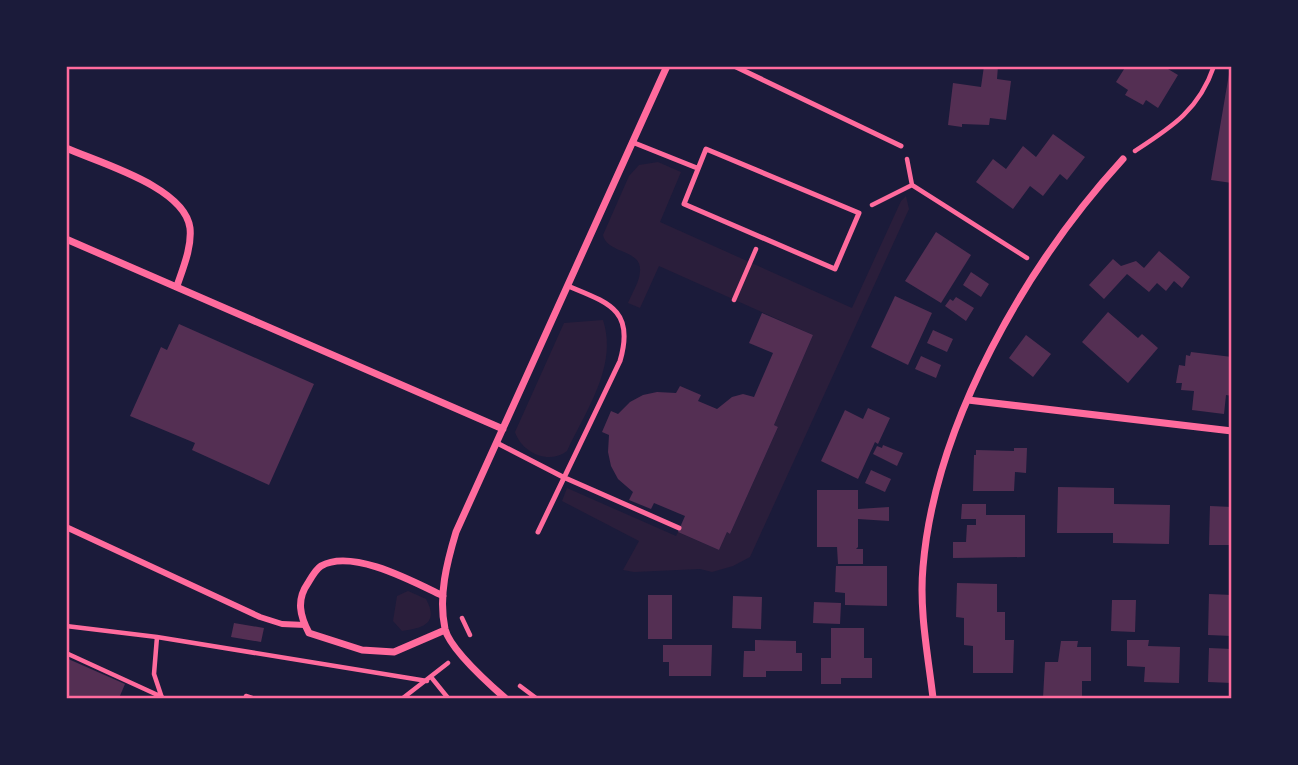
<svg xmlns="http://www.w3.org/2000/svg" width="1298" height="765" viewBox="0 0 1298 765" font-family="'Space Grotesk',sans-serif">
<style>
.green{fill:#2a1e3b}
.building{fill:#542f53}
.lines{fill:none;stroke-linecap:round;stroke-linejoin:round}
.path{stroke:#ff6b9d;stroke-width:4.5}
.service{stroke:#ff6b9d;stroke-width:5}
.pedestrian{stroke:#ff6b9d;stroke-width:6}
.minor{stroke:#ff6b9d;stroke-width:7}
.neatline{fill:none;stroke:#ff6b9d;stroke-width:2.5}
</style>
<rect width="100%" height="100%" fill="#1b1b3a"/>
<path class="green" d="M658 162 681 172 660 222 852 308 901 201 906 196 909 209 750 557 733 566 712 572 700 569 634 572 623 570 639 541 562 501 567 488 676 536 678 532 719 550 727 532 730 534 778 427 774 425 813 335 659 266 640 308 628 303C632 293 640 281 640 271 642 249 607 254 603 235L629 176 639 165Z
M603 320C618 366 586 410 567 451 549 465 522 453 515 432L564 323Z
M408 591 426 599C439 623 424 628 402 631L393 621 397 596Z"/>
<path class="building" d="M984 66H998L997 79 1011 81 1006 120 990 118 989 125 962 124V127L948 125 953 83 981 87Z
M1126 66H1163L1178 75 1158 108 1146 100 1143 105 1125 95 1128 90 1116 82Z
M1230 68H1232V183L1211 180Z
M1053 134 1085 157 1067 180 1060 174 1043 196 1030 186 1013 209 976 182 993 159 1006 169 1023 146 1036 157Z
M936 232 971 255 941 303 905 281Z
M1159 251 1190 277 1182 288 1174 281 1166 291 1157 283 1149 292 1127 274 1104 299 1089 285 1113 259 1121 266 1136 261 1144 268Z
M971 272 989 284 981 297 963 285Z
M895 296 932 313 908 365 871 347Z
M956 297 974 308 966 321 945 306 950 299 953 301Z
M1108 312 1138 338 1142 334 1158 348 1128 383 1082 342Z
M762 313 813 335 774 425 778 427 730 534 727 532 719 550 678 532 685 516 654 503 651 509 629 500 633 492 618 479 611 466 608 452 609 435 602 432 611 411 618 414 630 402 643 395 657 392 676 393 680 386 701 395 698 401 717 409 732 397 743 394 754 397 773 353 749 343Z
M179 324 314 384 269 485 192 450 195 443 130 416 161 347 167 350Z
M933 330 953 339 947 352 927 343Z
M1026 335 1051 354 1033 377 1009 358Z
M1191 352 1232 357V396L1226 395 1224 414 1192 410 1194 391 1181 390 1182 383H1176L1179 365 1185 366 1186 355 1190 356Z
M921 356 941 365 936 378 915 369Z
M868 408 890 418 878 444 875 442 858 479 821 461 845 410 863 419Z
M883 445 903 453 897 466 873 454 877 446 882 448Z
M1014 448H1027L1026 473 1015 472 1014 491H973L974 455H976V450L1014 451Z
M871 470 891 479 885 492 865 483Z
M1058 487 1114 488V504L1170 505 1169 544 1113 543V533H1057Z
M817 490H858V509L889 507V521L858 519V547L856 549H863V564H838L837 547H817Z
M962 504H986V515H1025V557L953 558V542H966L967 525H976V519H961Z
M1210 506 1232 507V545H1209Z
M836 566H887V606L845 605V593L835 592Z
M957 583 997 584V612H1005V640H1014L1013 673H973V646L964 645V618L956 617Z
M1209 594 1232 595V636L1208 635Z
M648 595H672V639H648Z
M733 596 762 597 761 629 732 628Z
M1112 600H1136L1135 632 1111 631Z
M814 602 841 603 840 624 813 623Z
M234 623 264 628 261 642 231 637Z
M831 628H864V658H872V678H841V684H821V658H831Z
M755 640 796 641V653H802V671H766V677H743L744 651H755Z
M1127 640H1149L1148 646 1180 647 1179 683 1144 682 1145 667 1127 666Z
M1061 641H1078L1077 647H1091V681H1082V698H1043L1045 662H1058Z
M663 645H712L711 676H669V662H663Z
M1209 648 1232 649V683L1208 682Z
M66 658 125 684 119 698H66Z"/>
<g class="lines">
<path class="path" d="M1135 151C1172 127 1199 110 1214 66
M912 185 1027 258
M872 205 912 185 907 159
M734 300 756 249
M462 618 470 635
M66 626 157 637 427 681
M157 637 154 674 162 698
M66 653 162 697
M431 677 448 698
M520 686 536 698
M246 696 252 698
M403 698 448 663"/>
<path class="service" d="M734 66 901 146
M632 142 697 168
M706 149 859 213 835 269 684 204Z
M497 443 563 477 679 528
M538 532 620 361C635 310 609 303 568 286"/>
<path class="pedestrian" d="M66 527 260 617 282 624 305 625"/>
<path class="minor" d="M66 148C100 163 185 187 190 228 192 247 183 268 177 286
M66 239 503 429
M968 400 1232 431
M443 596C414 582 352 548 321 566 316 569 311 578 308 583 296 600 300 616 309 633L362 650 394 652 445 630
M505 698C489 684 450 649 445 629 438 596 447 562 456 532L667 66
M933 698C928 655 919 611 923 567 935 423 1027 264 1123 159"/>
</g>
<rect width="1298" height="765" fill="none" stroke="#1b1b3a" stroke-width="136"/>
<rect x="68" y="68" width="1162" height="629" class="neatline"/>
</svg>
